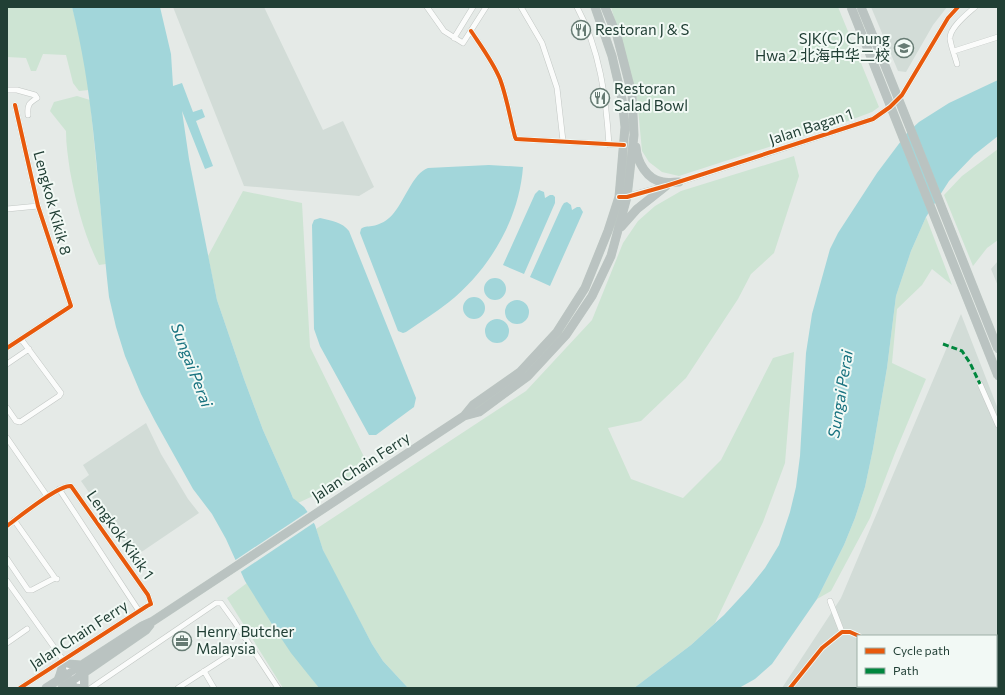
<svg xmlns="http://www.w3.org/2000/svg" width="1005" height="695" viewBox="0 0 1005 695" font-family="Commissioner,'Noto Sans SC',sans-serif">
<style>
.built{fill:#d2dcd7;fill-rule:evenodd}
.green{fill:#cde4d3}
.water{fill:#a2d6da}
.pier{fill:#e5eae7}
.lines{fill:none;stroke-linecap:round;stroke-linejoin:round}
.minor-casing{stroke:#c2c7c4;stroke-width:6}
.highway-casing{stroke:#bcc6c2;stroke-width:9}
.minor{stroke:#fbfcfb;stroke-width:5}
.highway{stroke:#bac3c1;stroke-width:8}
.highway-bridge-casing{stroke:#bcc6c2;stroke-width:9;stroke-linecap:butt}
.highway-bridge{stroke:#bac3c1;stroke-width:8}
.quiet{stroke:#00873e;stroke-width:3;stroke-dasharray:6 3;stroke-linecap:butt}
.cycleway-casing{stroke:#f2f9f5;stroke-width:6}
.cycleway{stroke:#e8590c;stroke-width:4}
.labels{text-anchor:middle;stroke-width:4;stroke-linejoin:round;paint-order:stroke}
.poi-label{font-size:15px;fill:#213f35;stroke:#f2f9f5;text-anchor:start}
.street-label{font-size:15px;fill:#213f35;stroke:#f2f9f5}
.water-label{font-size:16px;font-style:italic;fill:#17727f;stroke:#f2f9f5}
</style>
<rect width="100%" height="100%" fill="#e5eae7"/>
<path class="built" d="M173 7H264L323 130 343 121 374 187 359 196 244 186Z
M871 7H947L933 25 906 72 898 71Z
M998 261V286L991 269Z
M961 314 998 409V688H782L841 598ZM858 636H996V686H858Z
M146 423 161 454 188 499 199 513 134 557 81 481 89 475 83 465Z"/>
<path class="green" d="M7 7H72L80 36 89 90 79 91 73 83 66 55 43 54 36 71H31L26 58 7 57Z
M611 7H838L879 107 872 112 840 124 679 176 662 172 649 162 642 151 637 98Z
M77 96 90 100 106 264 99 265C84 235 76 203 70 171 68 157 66 145 66 131L50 111 54 102Z
M998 149V240L987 248 973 266 944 195 962 176Z
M794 156 799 176 774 253 751 274 738 299 686 378 641 421 608 428 631 479 683 498 721 460 773 358 794 352 785 463 763 522 715 623 691 645 634 688H408L383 661 372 644 329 563 323 550 316 529 526 391 592 320 623 243 638 221 655 206 681 191Z
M243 191 302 203 310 347 369 467 317 501 315 495 298 503 293 498 291 493 263 430 244 379 217 300 208 256Z
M926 217 952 285 932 269 922 285 897 309 892 363 926 379 895 453 870 518 831 591 817 599 844 545 855 518 865 487 873 449 887 368 896 296 911 251Z
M247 583 275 629 319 688H283L227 598Z"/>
<path class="water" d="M72 7H160L171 54 173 86 182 83 193 112 202 109 205 117 196 121 213 166 205 169 182 111 189 159 217 300 244 379 263 430 291 493 293 498 304 507 309 514 315 525 323 550 372 644 383 661 408 688H319L291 653 275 629 245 581 226 539 212 514 193 489 155 421 141 394 125 356 116 327 109 297C98 200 96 102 72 7Z
M998 80V136L974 155 949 181 926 217 911 251 896 296 887 368 873 449 865 487 855 518 844 545 817 599 806 615 772 664 755 679 739 688H634L691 645 724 615 749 588 765 568 779 545 790 512 796 487 800 456 806 353 812 314 830 249 838 233 877 173 907 133 919 122 949 103Z
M489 165 523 167C519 220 489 270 449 302 435 313 420 322 406 332L403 333 398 331 360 233 361 229C364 226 367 227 372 226 380 225 388 220 393 214 404 202 413 173 428 168Z
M539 190 544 192 545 198 550 195H553L555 197V203L524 274 503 265 535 194Z
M567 202 571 205 572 210 577 207H580L583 212 550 286 530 277 562 206 564 203Z
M320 218C332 221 342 222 349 231L416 398 414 407 376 435H369L320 346 314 329 312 225 314 220Z
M484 289a11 11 0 1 1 22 0a11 11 0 1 1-22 0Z
M463 308a11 11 0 1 1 22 0a11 11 0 1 1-22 0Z
M505 312a12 12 0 1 1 24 0a12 12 0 1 1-24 0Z
M485 331a12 12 0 1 1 24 0a12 12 0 1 1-24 0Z"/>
<path class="pier" d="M309 511 315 522 239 573 234 561Z"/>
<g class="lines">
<defs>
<path id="minor" d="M427 7 444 31 463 43 486 7
M521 7 542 43 557 88 563 141
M577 7C600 50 606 97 609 145
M471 31C481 46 493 62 500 79 507 98 510 118 515 137L516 139 624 145
M454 38 473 7
M954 51 998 37
M957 64C955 56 951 47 950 39 949 28 967 14 975 7
M7 90H17L35 95 37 98C29 103 27 105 28 115
M677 183 873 119 890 107 902 95 948 18 958 7
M625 197 661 187
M7 209 38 206
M7 348 71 306 38 206 15 105
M7 364 29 349
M980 384 998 425
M7 408 16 421 20 422 59 396 61 393 21 339
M7 438 47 496
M59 489 139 611
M14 520 55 578 57 579
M7 526C19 517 58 485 71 486L148 595 151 604 147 606 20 688
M7 559 28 590H32L55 578
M7 581 83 688
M830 601 842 632
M7 643 27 629
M204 671 214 688
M975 686 980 688
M91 688 216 603H221L234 621 278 688
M178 688 248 643
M790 688 822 648 842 632H850L859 636"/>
<path id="highway" d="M636 147C637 162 647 180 663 182 668 183 674 182 679 182
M621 227 637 209 666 186
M464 416 479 412 528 376 566 335 592 296 611 256 627 197 634 135 632 94 617 36 605 7
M58 680 60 675 64 661 69 664 80 665
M64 686 79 688
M46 688 142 626 153 621 464 416 473 405 520 372 557 332 585 288 608 231 619 197 625 127 622 99 612 56 595 7
M62 688 146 630 150 625
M84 688V672"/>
</defs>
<use href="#minor" class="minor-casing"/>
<use href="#highway" class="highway-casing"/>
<use href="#minor" class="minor"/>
<use href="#highway" class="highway"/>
<defs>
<path id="highway-bridge" d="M851 7 998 376
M861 7C908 120 952 235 998 349"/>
</defs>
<use href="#highway-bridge" class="highway-bridge-casing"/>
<use href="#highway-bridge" class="highway-bridge"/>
<path class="quiet" d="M943 344 962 351 970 363 980 384"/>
<defs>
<path id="cycleway" d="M471 31C481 46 493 62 500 79 507 98 510 118 515 137L516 139 624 145
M619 197H627L666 186 873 119 890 107 902 95 948 18 958 7
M7 348 71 306 38 206 15 105
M7 526C19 517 58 485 71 486L148 595 151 604 147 606 20 688
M790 688 822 648 842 632H850L859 636"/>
</defs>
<use href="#cycleway" class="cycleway-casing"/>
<use href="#cycleway" class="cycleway"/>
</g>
<defs>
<symbol id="restaurant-ring" viewBox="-11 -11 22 22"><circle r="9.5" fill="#f2f9f5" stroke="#667b73" stroke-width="1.5"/><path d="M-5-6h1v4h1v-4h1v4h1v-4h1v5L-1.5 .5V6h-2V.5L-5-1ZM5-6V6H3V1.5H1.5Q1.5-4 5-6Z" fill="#667b73"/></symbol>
<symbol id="school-ring" viewBox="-11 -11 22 22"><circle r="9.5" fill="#f2f9f5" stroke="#667b73" stroke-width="1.5"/><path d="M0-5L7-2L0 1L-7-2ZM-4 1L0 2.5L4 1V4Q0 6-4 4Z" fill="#667b73"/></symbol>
<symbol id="office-ring" viewBox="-11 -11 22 22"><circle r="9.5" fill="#f2f9f5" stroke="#667b73" stroke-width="1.5"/><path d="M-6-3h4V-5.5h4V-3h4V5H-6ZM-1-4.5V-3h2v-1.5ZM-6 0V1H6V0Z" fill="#667b73"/></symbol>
</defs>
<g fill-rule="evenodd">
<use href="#restaurant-ring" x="570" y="19" width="22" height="22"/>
<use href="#school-ring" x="893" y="37" width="22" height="22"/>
<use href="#restaurant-ring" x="589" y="87" width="22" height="22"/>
<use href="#office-ring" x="171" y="630" width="22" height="22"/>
</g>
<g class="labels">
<g class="poi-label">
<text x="595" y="35">Restoran J &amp; S</text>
<text x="890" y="44" text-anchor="end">SJK(C) Chung<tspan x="890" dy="17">Hwa 2 北海中华二校</tspan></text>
<text x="614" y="94">Restoran<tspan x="614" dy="17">Salad Bowl</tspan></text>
<text x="196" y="637">Henry Butcher<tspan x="196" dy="17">Malaysia</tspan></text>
</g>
<g class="street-label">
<text transform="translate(811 127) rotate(-18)" y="5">Jalan Bagan 1</text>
<text transform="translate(52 203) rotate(75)" y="5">Lengkok Kikik 8</text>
<text transform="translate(361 467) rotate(-33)" y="5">Jalan Chain Ferry</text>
<text transform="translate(120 535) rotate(55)" y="5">Lengkok Kikik 1</text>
<text transform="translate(79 635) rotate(-33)" y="5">Jalan Chain Ferry</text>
</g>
<g class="water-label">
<text transform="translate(192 365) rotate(69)" y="6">Sungai Perai</text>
<text transform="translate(840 394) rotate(-81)" y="6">Sungai Perai</text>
</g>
</g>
<rect width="1005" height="695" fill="none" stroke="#213f35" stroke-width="16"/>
<rect x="857" y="635" width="140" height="52" fill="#f2f9f5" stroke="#9eafa8"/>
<rect x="865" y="648" width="20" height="6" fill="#e8590c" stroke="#9eafa8"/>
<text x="893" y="655" font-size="12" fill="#213f35">Cycle path</text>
<rect x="865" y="668" width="20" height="6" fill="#00873e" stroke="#9eafa8"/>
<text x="893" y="675" font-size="12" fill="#213f35">Path</text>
</svg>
